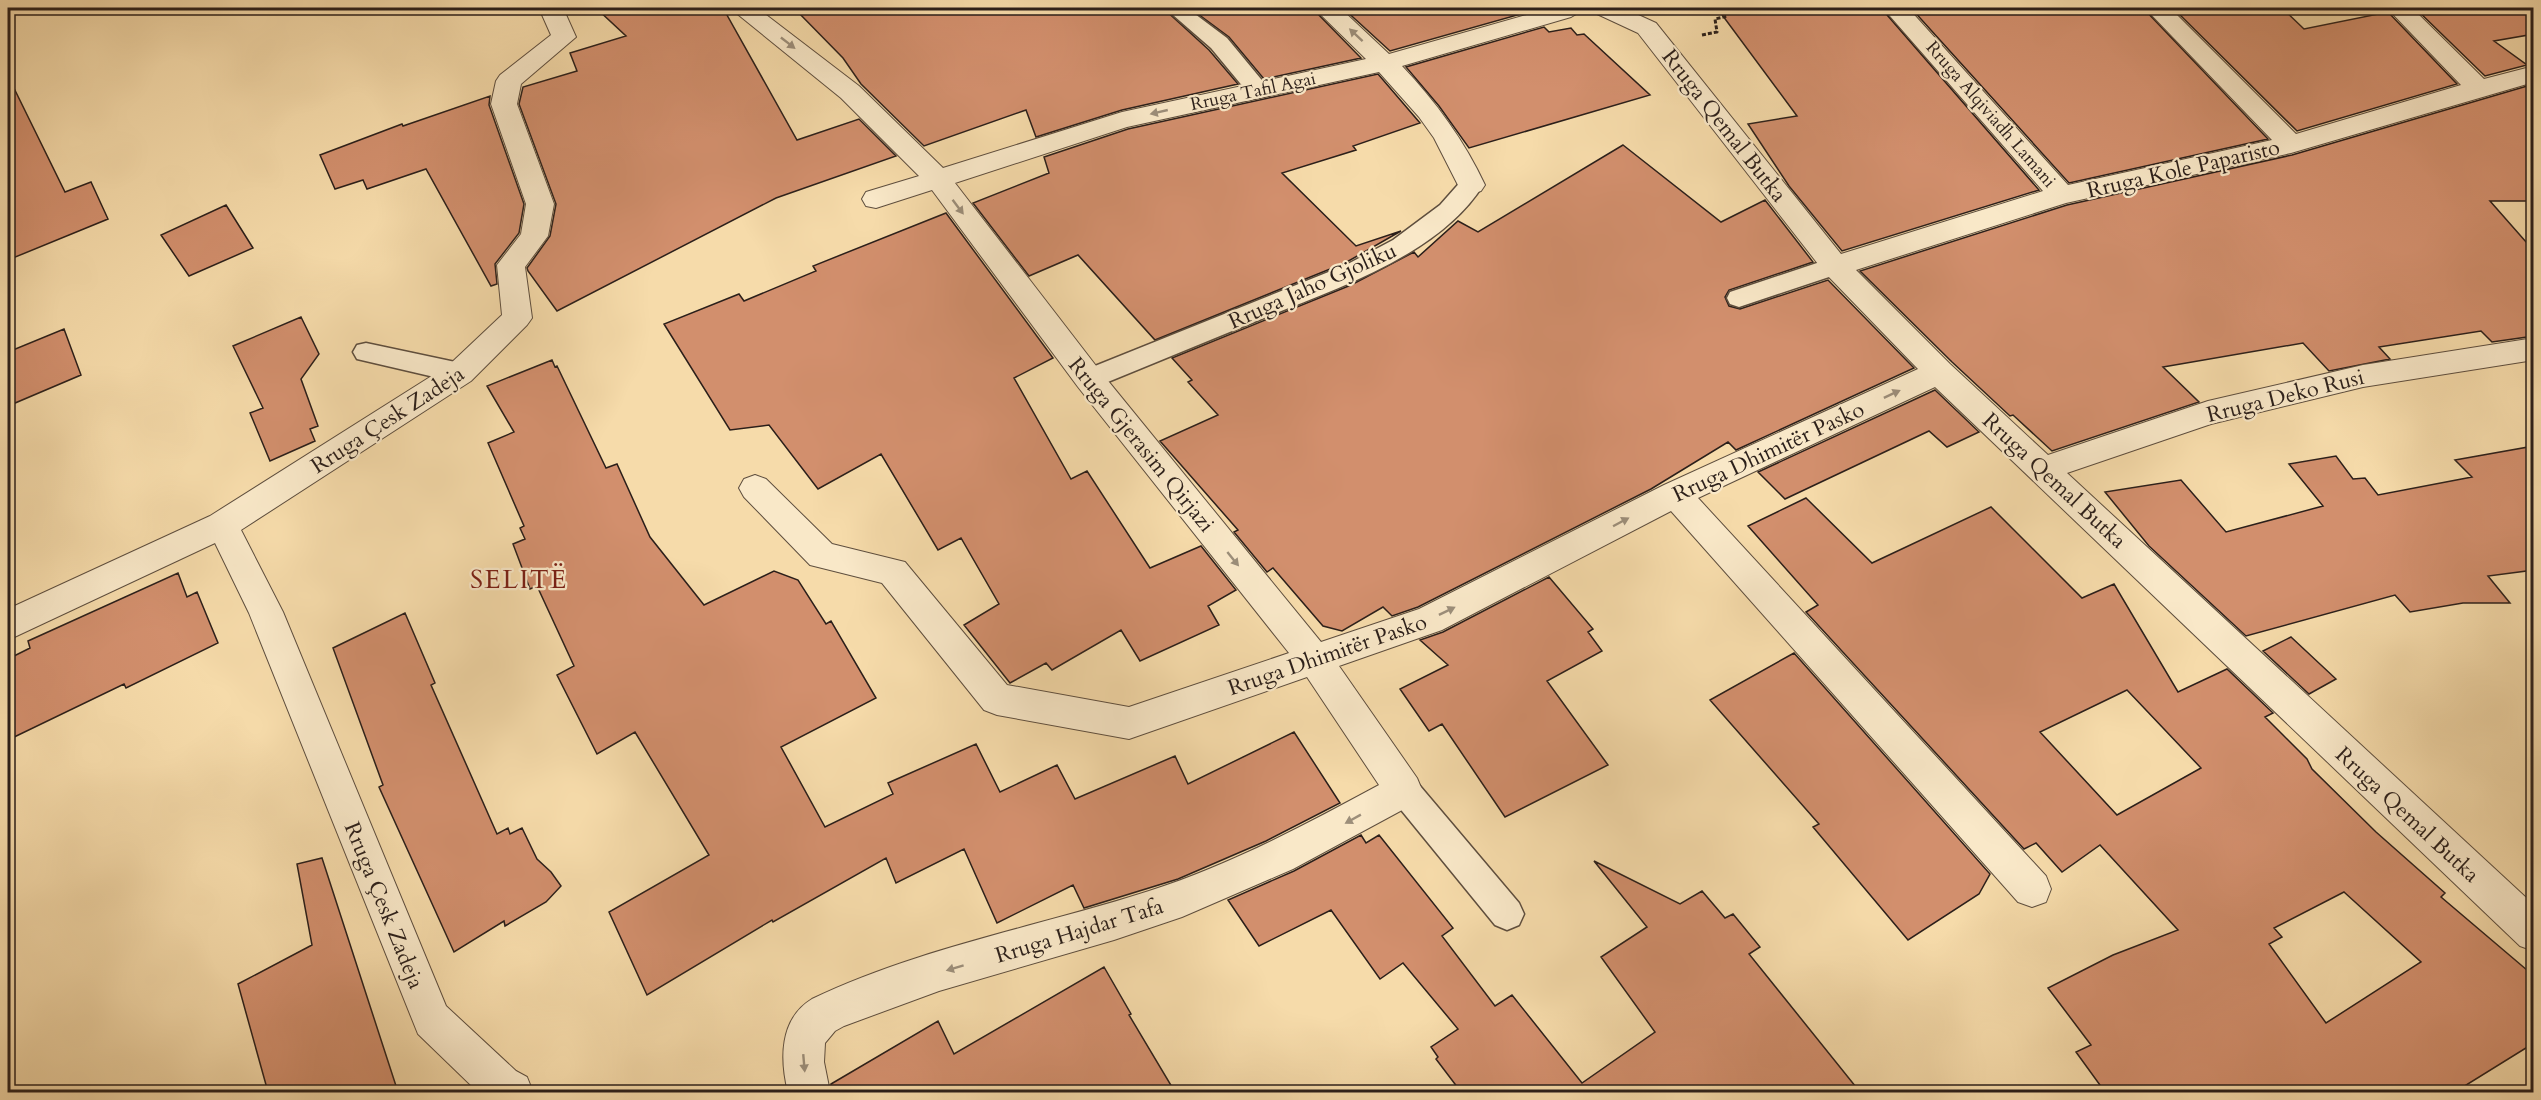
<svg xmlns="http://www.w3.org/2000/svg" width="2541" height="1100" viewBox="0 0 2541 1100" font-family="Cardo,serif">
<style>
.building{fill:#d28f6d;stroke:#2b1f1a;stroke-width:1.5;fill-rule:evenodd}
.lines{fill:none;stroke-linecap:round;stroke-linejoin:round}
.lane-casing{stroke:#5e4e3e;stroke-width:3}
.street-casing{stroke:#5e4e3e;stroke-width:2}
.path{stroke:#2b1f1a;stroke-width:3;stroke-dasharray:4 2;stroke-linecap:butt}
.lane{fill:#f9e8c8;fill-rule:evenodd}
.street{fill:#f9e8c8;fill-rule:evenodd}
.oneway{fill:#9c8e7a}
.labels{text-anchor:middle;stroke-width:4.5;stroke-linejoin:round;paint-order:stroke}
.far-street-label{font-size:18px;fill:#2b1f1a;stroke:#f9e8c8}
.street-label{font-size:22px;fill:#2b1f1a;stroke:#f9e8c8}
.quarter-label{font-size:26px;letter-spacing:1.5px;fill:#7a1f14;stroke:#f9e8c8}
</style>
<rect width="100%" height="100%" fill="#f6dbaa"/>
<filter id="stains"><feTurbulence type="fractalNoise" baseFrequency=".00333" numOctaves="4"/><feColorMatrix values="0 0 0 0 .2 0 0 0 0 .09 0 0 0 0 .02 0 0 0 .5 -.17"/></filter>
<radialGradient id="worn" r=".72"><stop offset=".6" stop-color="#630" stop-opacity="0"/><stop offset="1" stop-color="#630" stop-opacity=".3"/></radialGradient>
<path class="building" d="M596 8H723L797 140 859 119 896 156 776 198 557 311 528 271 527 268 550 236 556 204 519 104 523 87 577 71 570 53 626 36Z
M794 8H1163L1209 50 1238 84 1122 110 1036 137 1026 110 924 146 861 84 843 58Z
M1190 8H1312L1361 58 1264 79 1229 37Z
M1343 8H1524L1528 12 1390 51Z
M1717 8H1786L1791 14 1835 8H1881L2039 190 1842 251 1789 186 1748 124 1797 116Z
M1911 8H2143L2268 139 2069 183Z
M2173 8H2245L2250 13 2282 8 2304 29 2388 12 2457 84 2297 131Z
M2415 8H2534V34L2494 41 2527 65 2485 76Z
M1544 27 1549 32 1571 28 1577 35 1584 34 1650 95 1469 148 1439 106 1406 67Z
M1378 74 1420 123 1353 146 1356 150 1282 173 1356 246 1401 231 1345 263 1155 340 1078 255 1029 276 973 203 1049 173 1044 157 1128 129Z
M8 76 65 192 91 182 108 219 8 260Z
M2534 84V201H2490L2534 251V336L2492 342 2481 331 2379 347 2390 359 2329 371 2303 343 2163 367 2199 402 2052 451 2013 415 2010 416 1952 362 1860 271 2067 205 2292 155Z
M490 96 489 105 524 204 519 233 495 264 497 284 491 286 426 169 367 189 363 180 335 189 320 155 402 124 403 126Z
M1623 145 1721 222 1765 200 1813 262 1729 290 1725 297 1729 306 1740 309 1828 280 1914 368 1736 450 1728 442 1651 489 1418 607 1392 616 1383 607 1342 631 1323 626 1273 568 1267 572 1234 532 1238 530 1160 441 1218 415 1188 382 1192 380 1172 358 1351 285 1414 252 1418 257 1458 221 1478 232Z
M226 205 253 248 189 276 161 235Z
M946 213 1053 358 1014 378 1071 479 1087 471 1150 568 1201 546 1236 590 1208 606 1219 625 1140 661 1121 630 1052 670 1046 663 1010 683 964 625 999 604 961 538 938 550 881 454 818 489 769 425 730 430 664 324 739 294 744 301 816 271 813 266Z
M301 317 319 354 301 379 318 426 310 429 315 441 270 461 250 413 263 408 233 346Z
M64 329 81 375 8 406V352Z
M552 360 555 367 557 366 606 468 617 464 650 537 704 605 774 571 798 580 826 624 831 621 876 698 781 747 825 827 893 794 888 783 976 744 1000 792 1057 765 1075 799 1175 756 1188 784 1294 732 1340 803 1266 841 1178 879 1084 908 1073 885 997 923 964 849 896 883 886 858 773 922 772 920 647 995 609 912 709 855 635 732 597 754 557 675 574 666 537 586 530 589 513 544 525 539 520 528 524 526 488 443 514 432 487 386Z
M1935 390 1979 432 1947 447 1929 431 1785 499 1758 472Z
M2534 446V570L2488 576 2510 603H2463L2410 612 2395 595 2246 636 2149 546 2105 492 2181 480 2226 532 2323 506 2289 464 2336 456 2353 479 2365 478 2378 495 2472 477 2455 460Z
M1806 498 1872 563 1991 507 2082 598 2114 584 2178 692 2227 669 2273 713 2265 717 2307 759 2312 769 2376 832 2445 893 2441 897 2534 976V1043L2455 1092H2105L2076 1052 2091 1045 2048 988 2113 955 2178 930 2100 845 2062 872 2036 843 2024 849 1806 612 1818 605 1748 526ZM2127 690 2201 768 2117 815 2040 732ZM2344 892 2421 962 2326 1023 2269 944 2282 937 2274 928Z
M178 573 187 597 197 592 218 643 126 688 124 684 8 740V659L30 648 28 641Z
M1549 577 1593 629 1588 632 1602 651 1547 681 1608 765 1505 817 1442 724 1429 731 1400 689 1448 665 1420 640 1443 632Z
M405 613 435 683 431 685 497 834 508 828 510 834 522 828 537 859 551 872 561 886 546 902 505 926 504 921 454 952 379 787 383 785 333 648Z
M2291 637 2336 679 2309 694 2263 651Z
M1794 653 1990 874 1979 894 1908 940 1813 827 1819 824 1710 700Z
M1361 835 1366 843 1379 835 1453 928 1442 936 1495 1006 1512 995 1582 1083 1655 1032 1601 957 1647 927 1594 861 1680 904 1702 891 1725 918 1733 914 1760 947 1749 954 1860 1092H1461L1436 1059 1438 1057 1431 1047 1458 1029 1403 963 1380 979 1331 910 1259 946 1228 900 1294 871Z
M322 858 370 1006 398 1092H268L238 984 312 945 297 864Z
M1104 967 1131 1014 1129 1015 1175 1092H832L831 1084 938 1021 954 1054Z"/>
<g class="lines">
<defs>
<path id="lane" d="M1165 8H1187L1227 38 1265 84 1268 89 1265 94 1257 96 1249 94 1211 48Z
M1471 177 1479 179 1483 185C1439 256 1332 290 1259 320 1205 342 1152 364 1098 386L1089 389 1080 386 1076 379 1080 372 1346 265 1393 240 1440 205 1463 179Z
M1835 257 1844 260 1847 266 1844 272 1739 307 1730 304 1727 298 1730 292Z
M366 343 460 363 469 366 473 373 469 380 460 383 357 359 353 352 357 345Z
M1404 775 1415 780 1519 903 1524 914 1519 925 1507 930 1495 925 1393 800 1388 790 1393 780Z"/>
<path id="street" d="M539 8H563L576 37 521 84 517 104 554 204 548 236 525 267 532 318 527 325 471 381 241 530 283 612 446 1006 516 1071 527 1077 533 1092H478L418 1034 249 613 215 543 8 640V609L210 516 449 365 502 315 497 265 521 234 526 204 491 104 496 81 500 75 551 35Z
M730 8H757L859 86 943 168 1122 112 1366 59 1314 8H1340L1389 54 1551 8H1581L1578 13 1571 17 1402 66C1436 102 1464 140 1485 185L1481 191 1471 194 1461 191 1434 138 1419 117 1379 72 1127 127 955 183 1100 371 1321 642 1419 609 1664 485 1918 369 1825 273 1638 33 1595 13 1592 8H1623L1656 23 1841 254 2043 191 1883 8H1908L2068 185 2272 140 2145 8H2170L2296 134 2461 85 2387 8H2412L2484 79 2534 66V82L2291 153 2066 203 1856 270 1950 364 2048 455 2208 401 2363 365 2534 338V360L2363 387 2211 424 2067 473 2534 905V951L2520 946 1935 387 1698 498 2046 876 2051 889 2046 902 2032 907 2018 902 1671 511 1442 630 1339 666 1417 778 1422 790 1417 802 1293 869 1182 917 1114 940 939 991 844 1026 835 1031 825 1043 824 1062 830 1092H788C780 1060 779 1019 812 999 918 948 1037 927 1149 891 1230 865 1305 825 1379 785L1307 677 1129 739 997 715 984 710 882 583 810 565 744 497 739 488 744 479 755 475 766 479 832 544 905 562 1007 685 1129 707 1289 653 1078 387 932 190 876 208 866 206 862 199 866 192 919 176 841 98Z"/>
</defs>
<use href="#lane" class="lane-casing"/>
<use href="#street" class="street-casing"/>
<path class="path" d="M1702 35 1717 32 1715 19 1728 16"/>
<use href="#lane" class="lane"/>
<use href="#street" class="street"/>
</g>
<defs><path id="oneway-solid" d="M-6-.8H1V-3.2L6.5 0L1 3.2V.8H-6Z" transform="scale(1.5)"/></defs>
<g class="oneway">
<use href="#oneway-solid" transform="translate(1356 35) rotate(-137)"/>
<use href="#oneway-solid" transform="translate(788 43) rotate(38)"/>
<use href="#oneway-solid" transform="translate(1159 112) rotate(167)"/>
<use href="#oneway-solid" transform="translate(958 207) rotate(53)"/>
<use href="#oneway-solid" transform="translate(1892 394) rotate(-25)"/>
<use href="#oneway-solid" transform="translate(1621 522) rotate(-28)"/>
<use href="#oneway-solid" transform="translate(1233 559) rotate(51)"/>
<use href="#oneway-solid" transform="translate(1447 611) rotate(-26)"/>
<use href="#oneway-solid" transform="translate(1353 819) rotate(151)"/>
<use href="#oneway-solid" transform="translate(955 968) rotate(163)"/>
<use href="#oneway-solid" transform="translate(804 1063) rotate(85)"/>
</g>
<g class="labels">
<g class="far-street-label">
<text transform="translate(1253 91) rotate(-12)" y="6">Rruga Tafil Agai</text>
<text transform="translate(1991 114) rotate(49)" y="6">Rruga Alqiviadh Lamani</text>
</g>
<g class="street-label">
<text transform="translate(1725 125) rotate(52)" y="8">Rruga Qemal Butka</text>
<text transform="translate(2183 168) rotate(-13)" y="8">Rruga Kole Paparisto</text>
<text transform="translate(1312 285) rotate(-24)" y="8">Rruga Jaho Gjoliku</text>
<text transform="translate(2285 395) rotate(-14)" y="8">Rruga Deko Rusi</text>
<text transform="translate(387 419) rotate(-33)" y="8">Rruga Çesk Zadeja</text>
<text transform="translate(1142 444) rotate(51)" y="8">Rruga Gjerasim Qirjazi</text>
<text transform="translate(1768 451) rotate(-25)" y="8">Rruga Dhimitër Pasko</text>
<text transform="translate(2055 480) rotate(43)" y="8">Rruga Qemal Butka</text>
<text transform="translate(1327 654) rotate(-19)" y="8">Rruga Dhimitër Pasko</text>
<text transform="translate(2408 814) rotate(43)" y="8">Rruga Qemal Butka</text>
<text transform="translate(385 905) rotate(68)" y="8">Rruga Çesk Zadeja</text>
<text transform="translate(1079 930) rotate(-17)" y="8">Rruga Hajdar Tafa</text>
</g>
<g class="quarter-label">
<text x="519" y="588">SELITË</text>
</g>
</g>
<rect width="2541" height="1100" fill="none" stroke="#f6dbaa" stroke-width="30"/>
<rect x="9" y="9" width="2523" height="1082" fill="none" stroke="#2b1f1a" stroke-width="3"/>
<rect x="15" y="15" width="2511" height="1070" fill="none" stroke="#2b1f1a" stroke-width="1.5"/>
<rect width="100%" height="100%" filter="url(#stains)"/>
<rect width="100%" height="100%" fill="url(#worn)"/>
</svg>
